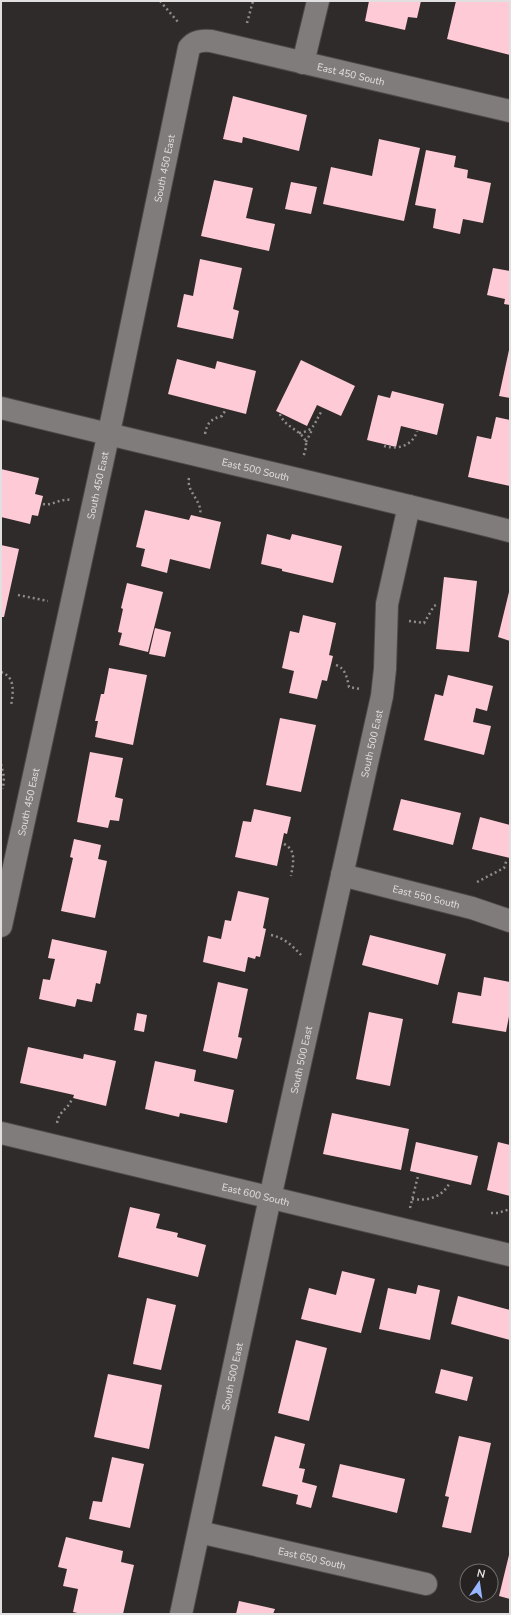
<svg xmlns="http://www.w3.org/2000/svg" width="511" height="1615" viewBox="0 0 511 1615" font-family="'Nunito Sans',sans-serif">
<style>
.building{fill:#fecad6}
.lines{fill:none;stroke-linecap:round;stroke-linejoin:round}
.minor-casing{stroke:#4c4948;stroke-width:24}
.path{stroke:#8f8c8c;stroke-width:2.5;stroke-dasharray:2 3;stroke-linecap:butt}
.minor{stroke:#807c7b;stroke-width:22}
.labels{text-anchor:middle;stroke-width:4;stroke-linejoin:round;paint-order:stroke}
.street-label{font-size:10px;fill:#e1dfdf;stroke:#252221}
</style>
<rect width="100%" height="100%" fill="#2f2b2b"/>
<path class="building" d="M369 1H421L417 18 408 17 405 30 365 21Z
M456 1H510V55L447 39Z
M233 96 307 115 299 151 243 137 242 143 223 139Z
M379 139 420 148 404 221 323 204 331 167 372 176Z
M426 150 456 156 454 167 468 170 467 178 491 183 483 223 463 219 460 234 433 228 436 209 415 205Z
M214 180 253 188 246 218 275 224 269 251 201 236Z
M291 182 317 187 311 214 285 209Z
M200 259 242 268 233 309 239 311 233 339 177 327 184 294 193 296Z
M493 268 510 271V305L504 304 505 299 487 295Z
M509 350H510V398L499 396Z
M177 359 215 369 217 361 256 371 246 414 168 394Z
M301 360 355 386 341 416 317 405 307 426 276 411Z
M392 391 444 404 437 435 401 426 396 447 367 440 378 395 390 398Z
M496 417 510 420V486L468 477 477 436 491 439Z
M1 469 39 478 35 494 43 496 38 516 32 515 30 524 1 517Z
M145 510 189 520 191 515 221 522 210 569 170 559 167 573 141 566 145 549 136 547Z
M267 534 290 540 292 534 342 546 333 583 282 571V569L261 564Z
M1 545 19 549 4 617H1Z
M444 577 477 581 469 652 436 649Z
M127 583 163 592 148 652 119 645 122 633 118 632 123 609 121 608Z
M509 592H510V641L498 637Z
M303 615 336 623 329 655 333 656 327 681 322 680 317 699 289 693 294 671 282 668 290 631 299 633Z
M155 628 171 632 165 657 149 654Z
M109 668 147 675 133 745 95 737 98 721H95L101 694H104Z
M448 675 493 686 487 711 476 708 473 722 491 726 484 755 424 740 435 694 443 696Z
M280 718 316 725 301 792 266 785Z
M90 752 123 758 115 797 123 799 119 821 110 820 108 828 77 822Z
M401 799 461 813 453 845 393 830Z
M254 809 291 817 287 834 284 833 277 866 235 857 243 821 251 822Z
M480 817 510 825V858L472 849Z
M74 839 101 845 98 859 107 861 95 918 61 911 73 858 70 857Z
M238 891 269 898 263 928 266 929 260 957 256 956 255 959 248 957 245 972 203 962 208 936 221 939 225 920 231 921Z
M370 935 446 954 438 985 362 965Z
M52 939 107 951 100 984 96 983 92 1002 77 999 75 1007 39 999 43 979 50 980 55 959 48 958Z
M484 977 510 982V1011L506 1032 452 1023 458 992 481 996Z
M218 982 248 989 238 1037 242 1038 237 1059 203 1051Z
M369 1012 403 1019 390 1086 356 1079Z
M137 1013 147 1015 144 1032 134 1030Z
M28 1047 83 1059 84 1054 116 1061 106 1106 73 1098 74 1095 20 1083Z
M155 1061 196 1070 194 1081 234 1090 227 1123 180 1113 179 1117 145 1109Z
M332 1113 409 1129 401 1170 323 1154Z
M416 1142 478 1156 471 1185 410 1171Z
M498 1142 510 1145V1196L487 1190Z
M130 1207 160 1214 156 1228 178 1233 177 1237 206 1245 198 1277 118 1257Z
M342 1271 375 1279 361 1333 301 1319 309 1288 336 1295Z
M418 1285 440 1290 430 1340 379 1329 388 1288 416 1294Z
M458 1296 510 1310V1340L451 1324Z
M147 1298 176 1305 161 1370 133 1364Z
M296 1340 327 1348 309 1421 278 1413Z
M441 1369 473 1377 467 1401 435 1393Z
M108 1374 162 1385 149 1449 94 1437Z
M275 1436 305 1444 299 1468 305 1469 302 1482 317 1486 311 1508 296 1504 298 1495 262 1486Z
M459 1436 491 1443 471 1533 442 1527 449 1497 445 1496Z
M112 1457 144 1464 130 1528 89 1519 93 1501 102 1502Z
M340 1464 405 1479 397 1513 332 1497Z
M66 1537 123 1551 121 1562 134 1565 123 1614H82L73 1612 78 1589 63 1586 67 1569 58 1567Z
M509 1555H510V1599L499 1596Z
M239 1601 275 1609 273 1614H236Z"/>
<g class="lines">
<defs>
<g id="minor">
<path d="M303 63 318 1"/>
<path id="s1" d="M1 408C170 450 341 488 510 531"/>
<path id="s2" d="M342 875 472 908 510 921"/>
<path id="s3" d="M1 926 114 409 189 48C194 41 203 40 211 41L510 111"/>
<path id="s4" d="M1 1133 510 1255"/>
<path id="s5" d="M199 1532 426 1584"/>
<path id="s6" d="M181 1614 270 1198 382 696 385 669 387 604 409 506"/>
</g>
</defs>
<use href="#minor" class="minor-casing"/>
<path class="path" d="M160 1 178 22
M247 23 253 1
M280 414C284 428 307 432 306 445 306 449 304 454 303 458
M299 433C314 431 314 424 321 412
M205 434C207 423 211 419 222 416L225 411
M306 442 312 430
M384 446C397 450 413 446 417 431
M189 478C186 492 203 501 200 515
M43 504C53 506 60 498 71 500
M18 595 48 601
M409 621 424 623 434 606 438 604
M336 665C345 668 347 677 349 687L360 689
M1 672C16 677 13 693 11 706
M1 764 4 777 3 789
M284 844C297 850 293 864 291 876
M477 882 504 868 507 859
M271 935C284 938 292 945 301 955
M57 1123C60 1109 67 1111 72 1099
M412 1199C427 1201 441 1198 449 1184
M410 1208 418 1176
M491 1213H498L510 1209"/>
<use href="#minor" class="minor"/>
</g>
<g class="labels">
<g class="street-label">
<text dy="4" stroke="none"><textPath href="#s3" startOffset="1066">East 450 South</textPath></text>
<text dy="4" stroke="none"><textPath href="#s3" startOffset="775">South 450 East</textPath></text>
<text dy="4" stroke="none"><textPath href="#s1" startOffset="262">East 500 South</textPath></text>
<text dy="4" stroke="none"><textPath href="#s3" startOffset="451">South 450 East</textPath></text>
<text dy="4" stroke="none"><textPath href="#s6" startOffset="891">South 500 East</textPath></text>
<text dy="4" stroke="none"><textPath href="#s3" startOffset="127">South 450 East</textPath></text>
<text dy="4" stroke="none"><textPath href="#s2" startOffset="87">East 550 South</textPath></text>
<text dy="4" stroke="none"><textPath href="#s6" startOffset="567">South 500 East</textPath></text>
<text dy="4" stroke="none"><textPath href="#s4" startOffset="262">East 600 South</textPath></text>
<text dy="4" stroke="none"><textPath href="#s6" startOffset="243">South 500 East</textPath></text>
<text dy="4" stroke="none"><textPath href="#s5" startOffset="116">East 650 South</textPath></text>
</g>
</g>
<rect width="511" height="1615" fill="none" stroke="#e1dfdf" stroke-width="4"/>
<g transform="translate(479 1583) rotate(13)"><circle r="19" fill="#252221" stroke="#706e6d"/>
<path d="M0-3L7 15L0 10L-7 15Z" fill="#98b6fd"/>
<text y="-6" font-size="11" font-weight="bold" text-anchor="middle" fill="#e1dfdf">N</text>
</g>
</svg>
